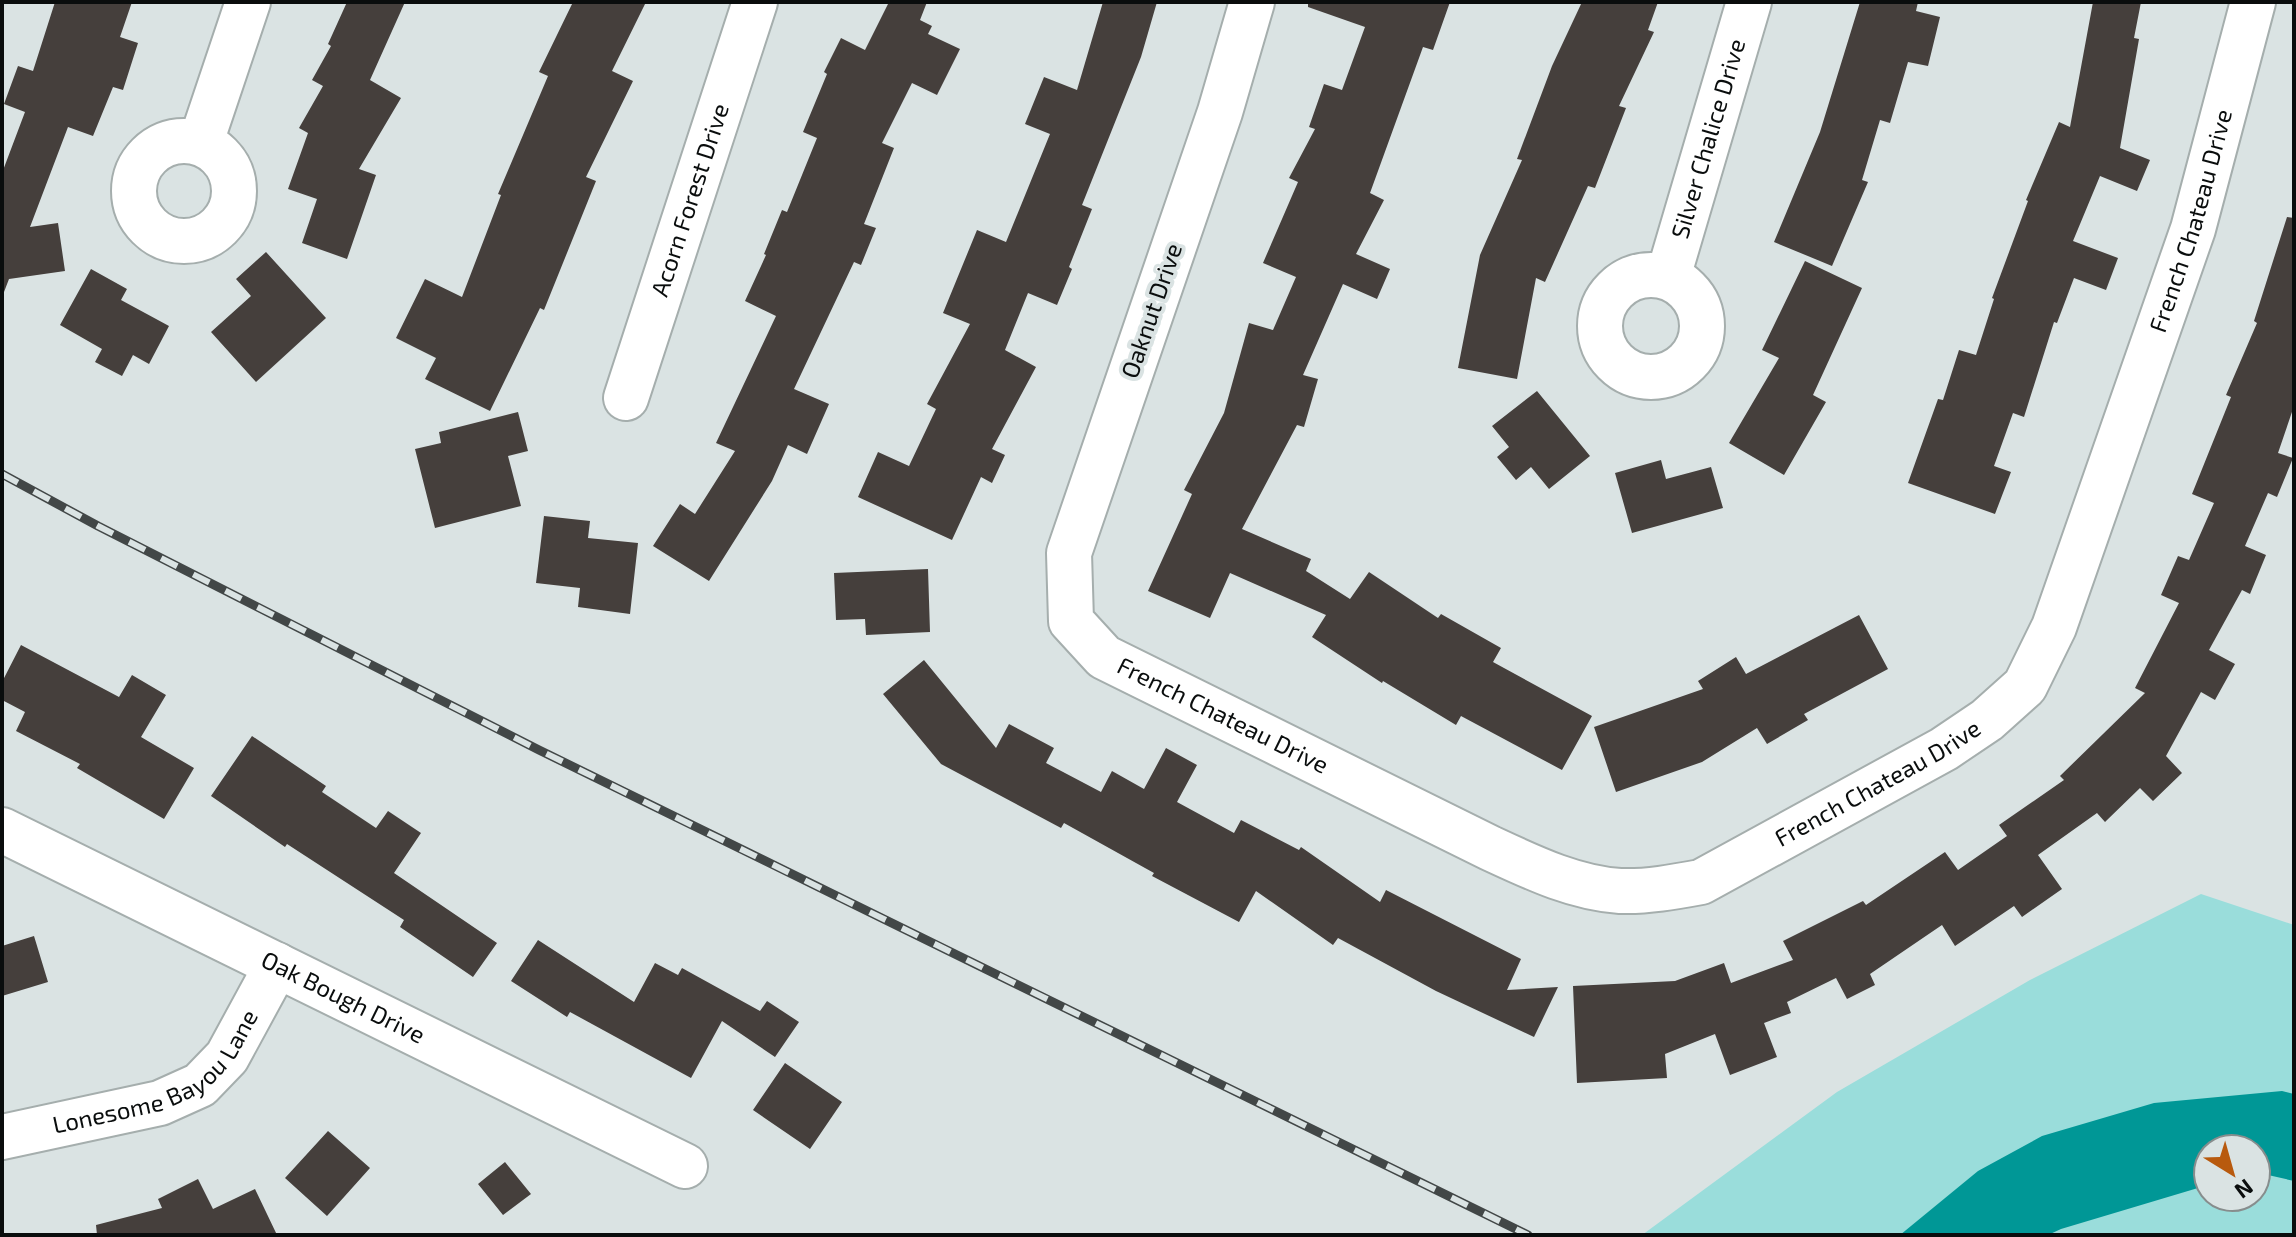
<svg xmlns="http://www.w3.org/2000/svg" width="2296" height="1237" viewBox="0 0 2296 1237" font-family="'Exo 2',sans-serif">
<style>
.green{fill:#9adddb;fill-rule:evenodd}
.water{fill:#009796}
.building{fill:#453f3c}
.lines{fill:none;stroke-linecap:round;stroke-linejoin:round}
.minor-casing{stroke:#a5aead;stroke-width:48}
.minor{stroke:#fff;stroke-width:44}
.rail-casing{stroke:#424747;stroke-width:9}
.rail{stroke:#dae3e3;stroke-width:6;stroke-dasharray:18;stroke-linecap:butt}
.labels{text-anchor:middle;stroke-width:8;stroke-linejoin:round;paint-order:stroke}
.street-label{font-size:24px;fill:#0a0d0d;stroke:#dae3e3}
</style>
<rect width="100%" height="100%" fill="#dae3e3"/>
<path class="green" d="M2201 894 2294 925V1235H1642L1837 1092 2030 980ZM2208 1149H2256V1197H2208Z"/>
<path class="water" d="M2282 1091 2294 1094V1181L2268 1175 2256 1177V1149H2208V1185L2061 1229 2048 1235H1900L1978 1171 2042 1136 2154 1103Z"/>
<path class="building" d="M55 2H132L120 37 138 43 123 90 113 87 93 136 68 127 30 227 58 223 65 271 9 279 4 292H2V173L25 112 4 104 18 66 33 71Z
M347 2H405L370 80 401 98 359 169 376 175 347 259 302 243 317 199 288 189 308 133 299 128 323 86 312 80 331 46 328 44Z
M573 2H646L612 71 633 81 586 177 596 181 544 310 540 308 490 411 425 379 436 358 396 338 425 279 462 297 501 195 498 194 548 76 539 72Z
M889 2H927L920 20 932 26 928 34 960 49 937 95 912 83 882 143 894 148 864 224 876 228 861 265 854 262 794 389 829 404 807 454 788 445 772 481 709 581 653 546 680 504 695 514 735 451 716 443 776 316 745 301 766 255 764 254 782 210 787 212 817 138 803 132 827 74 824 72 841 38 865 50Z
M1103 2H1157L1141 57 1082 205 1092 209 1069 267 1072 269 1057 305 1028 293 1005 350 1036 367 992 449 1005 455 992 483 981 477 952 540 858 497 878 452 909 466 936 409 927 404 970 324 943 313 977 230 1006 242 1050 134 1025 124 1044 77 1077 90Z
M1308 2H1450L1433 50 1423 47 1370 193 1384 200 1356 254 1390 269 1377 299 1343 284 1303 375 1318 379 1304 427 1297 425 1242 529 1311 559 1306 571 1350 599 1369 572 1438 618 1441 614 1501 648 1493 662 1592 716 1562 770 1461 716 1456 725 1383 681 1382 683 1312 637 1326 615 1230 573 1210 618 1148 591 1192 494 1184 490 1224 413 1249 323 1273 330 1296 277 1263 263 1298 182 1289 178 1315 129 1309 127 1324 84 1342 90 1365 27 1308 7Z
M1582 2H1658L1648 30 1654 32 1619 106 1626 108 1595 188 1588 186 1545 282 1536 278 1517 379 1458 368 1480 255 1522 160 1517 159 1552 66Z
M1860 2H1918L1916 11 1940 17 1928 66 1908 62 1890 123 1880 120 1862 180 1868 182 1832 266 1774 242 1820 132Z
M2093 2H2141L2134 38 2139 39 2120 148 2150 160 2137 191 2100 176 2073 241 2118 258 2106 290 2074 278 2057 323 2054 322 2024 417 2013 413 1994 466 2011 472 1995 514 1908 483 1938 399 1943 400 1959 350 1976 355 1994 299 1992 298 2028 201 2026 200 2059 122 2070 127Z
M2287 217 2294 218V406L2278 453 2293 458 2277 497 2268 493 2245 546 2266 555 2250 594 2242 590 2209 650 2235 664 2215 700 2201 692 2166 756 2182 773 2153 801 2140 788 2105 822 2097 813 2038 855 2062 889 2022 917 2014 906 1955 946 1942 925 1870 974 1875 985 1847 999 1836 978 1787 1002 1791 1013 1764 1023 1777 1057 1730 1075 1715 1034 1665 1054 1667 1078 1577 1083 1573 986 1675 981 1724 963 1731 983 1793 960 1783 941 1863 901 1866 905 1945 852 1958 870 2007 836 1999 825 2064 780 2060 776 2145 693 2135 688 2179 603 2161 595 2178 556 2189 560 2214 503 2192 494 2231 397 2226 395 2257 323 2254 321Z
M266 252 326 318 256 382 211 332 251 296 236 279Z
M1805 261 1862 288 1813 395 1826 402 1784 475 1729 443 1779 358 1762 350Z
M91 269 127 289 121 300 169 326 149 364 133 355 122 376 95 362 102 349 60 325Z
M1537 391 1590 456 1549 489 1531 467 1516 480 1497 457 1509 447 1492 426Z
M518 412 528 451 508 456 521 506 435 528 415 449 441 443 439 432Z
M1661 460 1666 479 1711 467 1723 508 1632 533 1615 473Z
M544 516 590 521 588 538 638 543 630 614 578 607 580 588 536 583Z
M928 569 930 632 866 635 865 619 836 620 834 573Z
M1859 615 1888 669 1804 714 1808 720 1767 744 1757 728 1702 762 1616 792 1594 727 1703 689 1698 681 1736 657 1746 674Z
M21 645 119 697 132 675 166 695 141 737 194 768 164 819 77 768 80 764 16 731 25 712 2 700V682Z
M924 660 996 748 1009 724 1054 748 1046 763 1101 792 1112 771 1144 789 1166 748 1197 765 1177 802 1234 833 1241 820 1299 850 1301 847 1380 902 1386 890 1521 959 1507 990 1558 987 1534 1037 1436 991 1338 938 1333 945 1256 891 1239 922 1152 876 1154 873 1064 823 1061 828 941 764 883 694Z
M252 736 326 786 322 792 376 828 388 811 421 833 394 873 497 943 473 977 400 927 404 920 287 844 285 847 211 796Z
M34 936 48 982 2 996V946Z
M538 940 634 1002 655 963 678 975 682 968 760 1011 767 1001 799 1022 775 1057 722 1021 691 1078 570 1012 567 1017 511 981Z
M785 1063 842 1102 810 1149 753 1110Z
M328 1131 370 1168 327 1216 285 1178Z
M505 1162 531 1194 503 1215 478 1184Z
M198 1179 213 1209 255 1189 277 1235H97L96 1225 162 1208 158 1199Z"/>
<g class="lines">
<defs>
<g id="minor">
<path id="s1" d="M1252 2 1220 112 1069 553 1071 621 1104 657 1490 848C1531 867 1574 888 1620 891 1647 892 1674 887 1701 882L1944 749 1987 720 2025 686 2054 627 2193 229 2253 2"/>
<circle cx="184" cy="191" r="50"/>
<path d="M201 142 248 2"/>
<circle cx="1651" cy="326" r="51"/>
<path id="s2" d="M1668 277 1749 2"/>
<path id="s3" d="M626 398 755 2"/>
<path id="s4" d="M2 830 685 1166"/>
<path id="s5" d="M2 1137 160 1103 200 1085 227 1057 277 965"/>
</g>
</defs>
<use href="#minor" class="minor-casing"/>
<use href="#minor" class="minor"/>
<defs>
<path id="rail" d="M2 474 98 526 539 750 1528 1235"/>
</defs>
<use href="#rail" class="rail-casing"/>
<use href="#rail" class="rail"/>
</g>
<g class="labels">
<g class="street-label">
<text dy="8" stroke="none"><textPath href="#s2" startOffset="144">Silver Chalice Drive</textPath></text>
<text dy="8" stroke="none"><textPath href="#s3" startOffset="208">Acorn Forest Drive</textPath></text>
<text dy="8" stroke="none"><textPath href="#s1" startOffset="2222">French Chateau Drive</textPath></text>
<text transform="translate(1152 311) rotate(-71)" y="8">Oaknut Drive</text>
<text dy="8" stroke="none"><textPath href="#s1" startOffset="830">French Chateau Drive</textPath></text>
<text dy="8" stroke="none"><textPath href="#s1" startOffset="1550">French Chateau Drive</textPath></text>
<text dy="8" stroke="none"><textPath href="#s4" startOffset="380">Oak Bough Drive</textPath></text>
<text dy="8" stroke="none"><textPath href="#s5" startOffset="174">Lonesome Bayou Lane</textPath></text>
</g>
</g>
<rect width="2296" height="1237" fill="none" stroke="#0a0d0d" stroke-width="8"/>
<g transform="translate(2232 1173) rotate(143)"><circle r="38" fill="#dae3e3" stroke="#878d8d" stroke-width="2"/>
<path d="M0-6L14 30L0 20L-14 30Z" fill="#b85a0e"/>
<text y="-12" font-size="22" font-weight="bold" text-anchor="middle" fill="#0a0d0d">N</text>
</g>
</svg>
